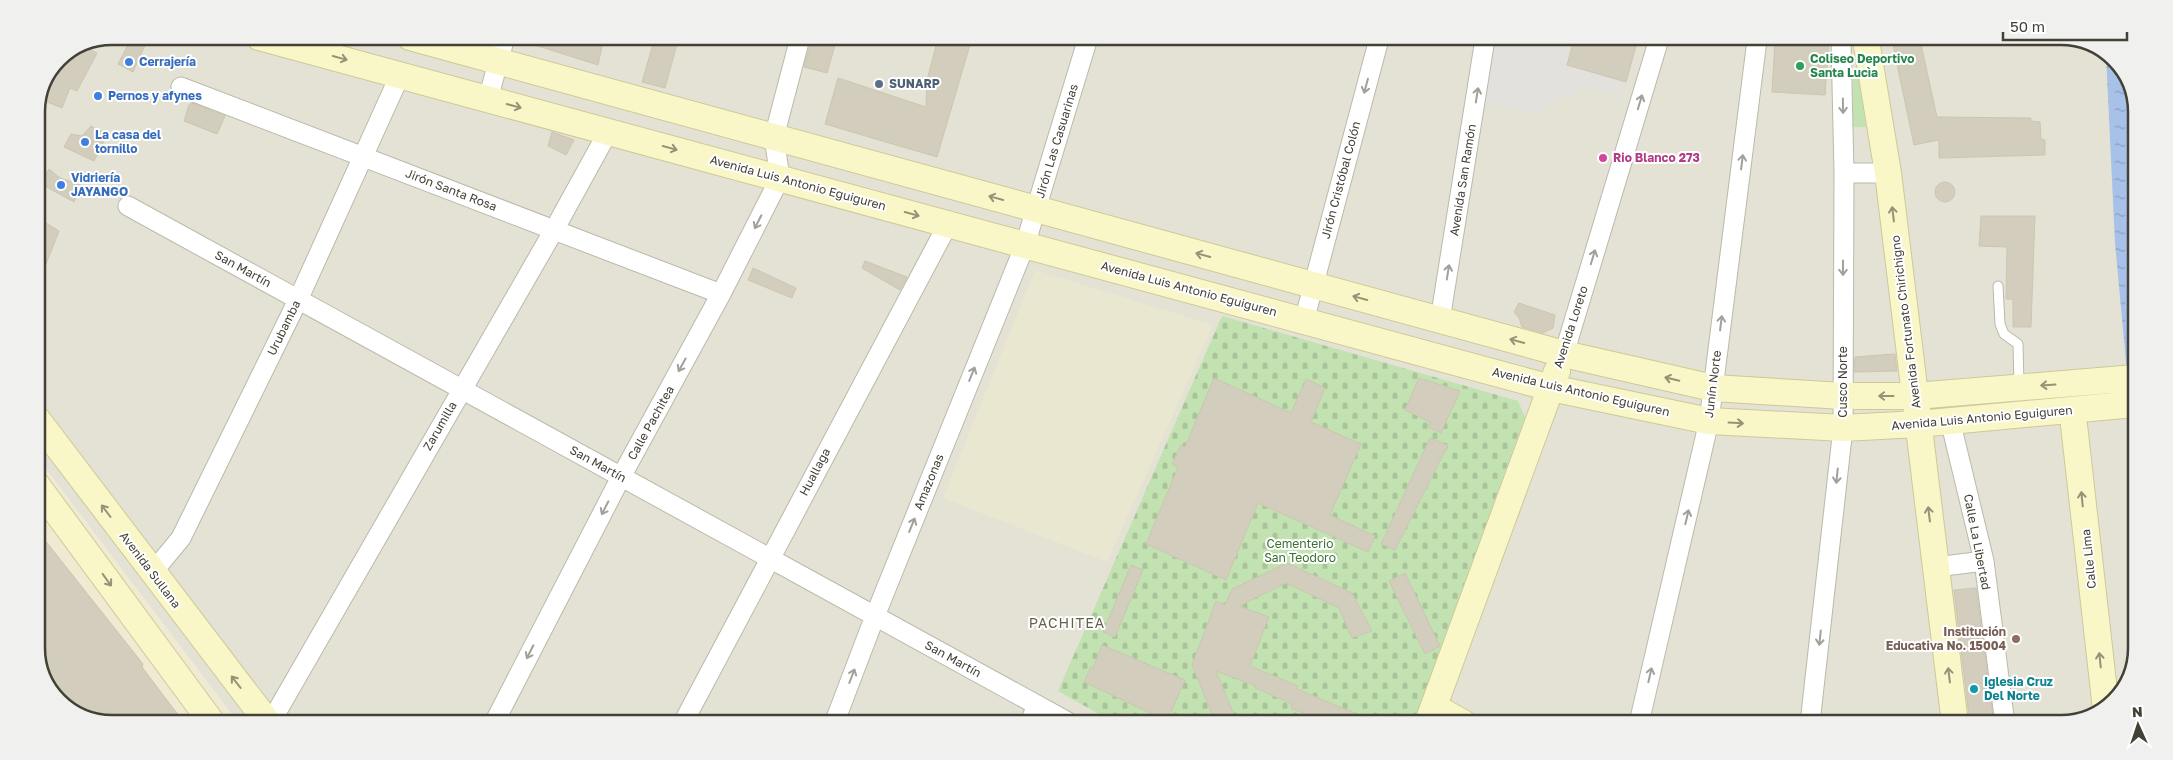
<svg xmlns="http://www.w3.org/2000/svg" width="2173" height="760" viewBox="0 0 2173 760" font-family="'Golos Text',sans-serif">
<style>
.residential{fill:#e4e2d4}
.commercial{fill:#f1ead2}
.education{fill:#e9e7d0}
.green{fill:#c3e2b2}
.cemetery{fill:url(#cemetery-stones)}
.parking{fill:#e2e1dd}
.water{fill:url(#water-ripples)}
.building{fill:#d2cdbc;stroke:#ccc6b0}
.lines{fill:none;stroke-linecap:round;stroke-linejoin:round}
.lane-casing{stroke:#bbb9a9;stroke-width:11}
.street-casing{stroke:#bbb9a9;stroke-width:21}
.secondary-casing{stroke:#cdc999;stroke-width:28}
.lane{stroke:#fff;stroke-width:9}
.street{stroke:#fff;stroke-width:19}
.secondary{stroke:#f9f7c7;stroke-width:26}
.oneway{stroke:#959277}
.oneway2{stroke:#a1a09a}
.shop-dot{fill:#3f7fe0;stroke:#fff;stroke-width:2}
.leisure-dot{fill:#2e9e5b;stroke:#fff;stroke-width:2}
.service-dot{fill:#5c6f8a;stroke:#fff;stroke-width:2}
.hotel-dot{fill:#d1479c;stroke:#fff;stroke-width:2}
.education-dot{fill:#8d6e63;stroke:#fff;stroke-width:2}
.culture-dot{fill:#0f9aa8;stroke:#fff;stroke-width:2}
.labels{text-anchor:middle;stroke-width:4;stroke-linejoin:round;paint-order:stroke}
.leisure-label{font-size:12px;font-weight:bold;fill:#27864d;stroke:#fff;text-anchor:start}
.shop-label{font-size:12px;font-weight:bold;fill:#366cbe;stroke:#fff;text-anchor:start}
.service-label{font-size:12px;font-weight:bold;fill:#4e5e75;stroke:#fff;text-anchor:start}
.street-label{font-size:12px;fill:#434036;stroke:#fff}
.hotel-label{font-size:12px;font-weight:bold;fill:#b23c85;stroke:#fff;text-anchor:start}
.park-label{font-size:12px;fill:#3a6f2e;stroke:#fff}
.education-label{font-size:12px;font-weight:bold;fill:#785e54;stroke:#fff;text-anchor:end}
.culture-label{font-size:12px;font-weight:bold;fill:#0d838f;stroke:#fff;text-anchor:start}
.neighbourhood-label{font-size:14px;letter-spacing:1px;fill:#65604e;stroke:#fff}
.rim{fill:none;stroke:#434036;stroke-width:2.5}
</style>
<defs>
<pattern id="cemetery-stones" width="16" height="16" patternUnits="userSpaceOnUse" patternTransform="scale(1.25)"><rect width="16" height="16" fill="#c3e2b2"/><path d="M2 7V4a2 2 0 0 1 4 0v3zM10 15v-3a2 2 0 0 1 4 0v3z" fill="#a9c39a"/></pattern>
<pattern id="water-ripples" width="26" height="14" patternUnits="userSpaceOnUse" patternTransform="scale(1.25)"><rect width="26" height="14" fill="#a7c1e9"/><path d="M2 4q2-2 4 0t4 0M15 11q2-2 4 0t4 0" fill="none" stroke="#8a9ebe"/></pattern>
</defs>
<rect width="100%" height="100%" fill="#f1f0e5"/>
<path class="residential" d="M112 36 2085 40 2109 58 2135 393 2133 672 2107 708 2061 724 236 720 36 456V107L59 58Z"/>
<path class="commercial" d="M36 456 236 720H88L52 694 36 653Z"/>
<path class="education" d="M1035 270 1213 325 1107 562 943 498Z"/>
<path class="green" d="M1855 71 1858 72 1866 127H1853V73Z"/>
<path class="cemetery" d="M1222 316 1518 401 1525 417 1414 722H1113L1058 691Z"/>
<path class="parking" d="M1032 38H1070L1067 47Z
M1493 39H1574L1567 65 1626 82 1618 96 1580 86 1575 98 1557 95 1556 104 1547 102 1546 114 1484 103Z"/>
<path class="water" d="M2106 55 2121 66 2137 107 2134 447 2115 243Z"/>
<path class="building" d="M520 37H604L598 65 519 40Z
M655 37 677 44 665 88 642 82Z
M812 38H837L827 73 804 67Z
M938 38H972L937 157 825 124 838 78 926 107 927 80Z
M131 39 146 43 133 72 118 64Z
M1574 39H1638L1626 82 1567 65Z
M1775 40H1829L1825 95 1772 92Z
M1892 40H1920L1937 117 2031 118V121L2040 122 2041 139 2045 140V155L1939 158V140L1914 145Z
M85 47 97 53 77 91 70 88 62 108 40 99 59 58Z
M192 103 225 116 217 134 184 121 189 105Z
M91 126 107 135 94 161 64 147 71 134 82 136Z
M552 132 574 140 566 155 548 146Z
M49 169 60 178 81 185 74 202 41 184Z
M1935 192a10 10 0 1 1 20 0a10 10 0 1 1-20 0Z
M1981 216H2035L2031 327H2013V299H2006L2007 247 1979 246Z
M41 220 59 231 37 287 36 230Z
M865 261 907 277 900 290 862 268Z
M753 268 796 288 792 298 748 280Z
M1519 303 1555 315 1553 328 1543 333 1522 327 1519 318 1514 312Z
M1895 354 1897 371 1854 372 1855 357Z
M1214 378 1291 413 1306 379 1325 388 1311 422 1361 444 1330 515 1375 536 1368 552 1258 503 1226 580 1146 544 1178 467 1172 464 1181 445 1185 447Z
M1419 378 1460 391 1441 433 1428 427 1430 422 1405 410Z
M1430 438 1448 445 1395 550 1381 544Z
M36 529 143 664 142 667 182 720H88L52 694 36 653Z
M1287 563 1352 593 1372 631 1352 638 1339 608 1286 583 1239 606 1269 617 1250 666 1298 686 1297 689 1376 722H1324L1291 708 1292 704 1255 688 1256 686 1216 671 1237 722H1215L1192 665 1216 601 1225 605 1232 589Z
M1131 565 1143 570 1115 637 1103 632Z
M1405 573 1440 646 1425 654 1389 581Z
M1976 588 1994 724H1970L1954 590Z
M1102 645 1185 680 1167 721 1084 682 1091 667 1093 668Z"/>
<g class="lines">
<defs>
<path id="lane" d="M1998 286 2000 324 2004 334 2018 344 2019 385"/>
<path id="street" d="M181 87 721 294
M488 99 505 37
M1844 173H1888
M128 206 1068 722
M1440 320 1485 39
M1304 321 1379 39
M1564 354 1659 39
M1950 420 1984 561 2005 724
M1936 567 1984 561
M152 573 181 538 298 300 400 75
M272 720 554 230 608 132
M495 721 621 477 721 294 780 178 774 137 800 38
M684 721 948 224
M835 721 875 616 1025 245 1088 38
M1030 722 1037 705
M1639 723 1709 421 1757 40
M1810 723 1843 428 1844 173 1841 40"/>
<path id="secondary" d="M259 37 1551 388 1709 421 1843 428 1918 424 2135 404
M410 37 1564 354 1713 388 1843 396H1915L2135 378
M1866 40 1888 173 1955 724
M36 418 266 720
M2074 425 2106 709
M36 484 210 720
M1434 707 1463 723
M1428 722 1557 371"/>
</defs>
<use href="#lane" class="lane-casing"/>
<use href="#street" class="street-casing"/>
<use href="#secondary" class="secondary-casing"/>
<use href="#lane" class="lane"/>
<use href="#street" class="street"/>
<use href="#secondary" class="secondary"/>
</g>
<defs><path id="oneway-shaft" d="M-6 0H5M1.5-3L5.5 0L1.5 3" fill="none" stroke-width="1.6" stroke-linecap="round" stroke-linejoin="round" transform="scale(1.25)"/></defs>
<g class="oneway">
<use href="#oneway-shaft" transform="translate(340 58) rotate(15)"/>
<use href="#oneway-shaft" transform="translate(514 106) rotate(15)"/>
<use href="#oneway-shaft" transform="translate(670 148) rotate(15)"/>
<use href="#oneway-shaft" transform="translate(996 198) rotate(-165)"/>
<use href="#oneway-shaft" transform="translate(912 214) rotate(15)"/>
<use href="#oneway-shaft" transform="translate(1893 214) rotate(-97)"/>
<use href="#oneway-shaft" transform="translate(1203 255) rotate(-165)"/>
<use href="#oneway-shaft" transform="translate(1360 298) rotate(-165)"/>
<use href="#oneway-shaft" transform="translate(1517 341) rotate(-165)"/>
<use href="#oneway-shaft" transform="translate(1672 379) rotate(-167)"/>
<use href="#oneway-shaft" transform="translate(2048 385) rotate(176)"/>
<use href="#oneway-shaft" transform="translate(1886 396) rotate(180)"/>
<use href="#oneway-shaft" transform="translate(1736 423) rotate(3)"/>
<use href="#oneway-shaft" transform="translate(2082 499) rotate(-96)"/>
<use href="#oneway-shaft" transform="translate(106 511) rotate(-127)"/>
<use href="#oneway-shaft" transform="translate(1929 514) rotate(-97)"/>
<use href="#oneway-shaft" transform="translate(107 580) rotate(54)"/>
<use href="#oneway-shaft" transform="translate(2100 660) rotate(-96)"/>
<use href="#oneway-shaft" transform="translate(1949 675) rotate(-97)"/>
<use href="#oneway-shaft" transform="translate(236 682) rotate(-128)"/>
</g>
<g class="oneway2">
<use href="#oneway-shaft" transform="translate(1366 86) rotate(105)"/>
<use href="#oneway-shaft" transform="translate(1477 95) rotate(-81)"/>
<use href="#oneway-shaft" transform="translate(1640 102) rotate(-73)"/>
<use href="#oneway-shaft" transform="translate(1843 106) rotate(89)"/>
<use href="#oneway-shaft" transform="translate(1742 162) rotate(-83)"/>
<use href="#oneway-shaft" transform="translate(758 222) rotate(117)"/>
<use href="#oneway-shaft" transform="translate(1593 257) rotate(-73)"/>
<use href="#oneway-shaft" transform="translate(1843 268) rotate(90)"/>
<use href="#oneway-shaft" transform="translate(1448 272) rotate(-81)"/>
<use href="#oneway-shaft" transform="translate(1721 323) rotate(-83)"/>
<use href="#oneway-shaft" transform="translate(682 365) rotate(119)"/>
<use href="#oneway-shaft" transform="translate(972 374) rotate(-68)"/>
<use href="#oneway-shaft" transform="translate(1837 476) rotate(96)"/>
<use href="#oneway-shaft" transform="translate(605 508) rotate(117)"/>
<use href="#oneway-shaft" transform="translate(1687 517) rotate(-77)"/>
<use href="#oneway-shaft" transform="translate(912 525) rotate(-68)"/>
<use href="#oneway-shaft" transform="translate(1820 638) rotate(96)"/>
<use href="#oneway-shaft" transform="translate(530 652) rotate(117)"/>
<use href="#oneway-shaft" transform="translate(1650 675) rotate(-77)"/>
<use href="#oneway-shaft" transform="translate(852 676) rotate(-69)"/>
</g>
<g class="shop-dot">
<circle cx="129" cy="62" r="5"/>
<circle cx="98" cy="96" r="5"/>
<circle cx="85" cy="142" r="5"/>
<circle cx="61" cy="185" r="5"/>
</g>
<circle class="leisure-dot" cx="1800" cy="66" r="5"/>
<circle class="service-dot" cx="879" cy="84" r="5"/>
<circle class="hotel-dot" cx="1603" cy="158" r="5"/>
<circle class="education-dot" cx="2016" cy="639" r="5"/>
<circle class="culture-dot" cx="1974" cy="689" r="5"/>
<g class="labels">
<g class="leisure-label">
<text x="1810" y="63">Coliseo Deportivo<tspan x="1810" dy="14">Santa Lucìa</tspan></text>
</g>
<g class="shop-label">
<text x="139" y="66">Cerrajería</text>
<text x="108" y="100">Pernos y afynes</text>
<text x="95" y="139">La casa del<tspan x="95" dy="14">tornillo</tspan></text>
<text x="71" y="182">Vidriería<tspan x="71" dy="14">JAYANGO</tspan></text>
</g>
<g class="service-label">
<text x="889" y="88">SUNARP</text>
</g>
<g class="street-label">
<text transform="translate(1057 141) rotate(-73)" y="4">Jirón Las Casuarinas</text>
<text transform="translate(1341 180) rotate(-75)" y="4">Jirón Cristóbal Colón</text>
<text transform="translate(1463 180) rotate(-81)" y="4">Avenida San Ramón</text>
<text transform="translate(798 183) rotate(15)" y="4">Avenida Luis Antonio Eguiguren</text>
<text transform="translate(451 190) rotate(21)" y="4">Jirón Santa Rosa</text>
<text transform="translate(243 269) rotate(29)" y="4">San Martín</text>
<text transform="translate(1189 289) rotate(15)" y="4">Avenida Luis Antonio Eguiguren</text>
<text transform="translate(1906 322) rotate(-97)" y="4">Avenida Fortunato Chirichigno</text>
<text transform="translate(1571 327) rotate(-72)" y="4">Avenida Loreto</text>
<text transform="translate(284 328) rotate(-64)" y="4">Urubamba</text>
<text transform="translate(1843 382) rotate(-90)" y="4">Cusco Norte</text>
<text transform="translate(1713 384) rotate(-83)" y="4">Junín Norte</text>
<text transform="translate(1581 392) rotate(13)" y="4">Avenida Luis Antonio Eguiguren</text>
<text transform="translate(1982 418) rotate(-5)" y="4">Avenida Luis Antonio Eguiguren</text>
<text transform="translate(651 423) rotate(-61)" y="4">Calle Pachitea</text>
<text transform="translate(440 426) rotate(-60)" y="4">Zarumilla</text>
<text transform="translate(598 464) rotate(29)" y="4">San Martín</text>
<text transform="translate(815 472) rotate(-62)" y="4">Huallaga</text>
<text transform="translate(929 482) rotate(-68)" y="4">Amazonas</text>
<text transform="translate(1977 542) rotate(79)" y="4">Calle La Libertad</text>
<text transform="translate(2089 559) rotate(-96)" y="4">Calle Lima</text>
<text transform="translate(150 570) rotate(53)" y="4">Avenida Sullana</text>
<text transform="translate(953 659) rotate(29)" y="4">San Martín</text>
</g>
<g class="hotel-label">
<text x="1613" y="162">Rio Blanco 273</text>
</g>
<g class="park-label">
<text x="1300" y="548">Cementerio<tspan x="1300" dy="14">San Teodoro</tspan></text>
</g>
<g class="education-label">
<text x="2006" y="636">Institución<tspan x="2006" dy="14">Educativa No. 15004</tspan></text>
</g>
<g class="culture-label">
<text x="1984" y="686">Iglesia Cruz<tspan x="1984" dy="14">Del Norte</tspan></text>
</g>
<g class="neighbourhood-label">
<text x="1067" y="628">PACHITEA</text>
</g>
</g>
<path d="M0 0H2173V760H0ZM112 45H2061A67 67 0 0 1 2128 112V648A67 67 0 0 1 2061 715H112A67 67 0 0 1 45 648V112A67 67 0 0 1 112 45Z" fill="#f0f0ef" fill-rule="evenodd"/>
<path class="rim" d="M112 45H2061A67 67 0 0 1 2128 112V648A67 67 0 0 1 2061 715H112A67 67 0 0 1 45 648V112A67 67 0 0 1 112 45Z"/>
<g transform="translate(2138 725) rotate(357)" stroke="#ffffff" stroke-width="4" paint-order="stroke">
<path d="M0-4L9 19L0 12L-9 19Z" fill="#434036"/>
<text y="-8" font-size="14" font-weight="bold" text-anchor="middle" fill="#434036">N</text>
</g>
<path d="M2003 32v8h124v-8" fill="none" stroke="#434036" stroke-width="2.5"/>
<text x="2010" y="32" font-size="15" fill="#434036" stroke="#ffffff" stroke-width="4" paint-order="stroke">50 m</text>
</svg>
